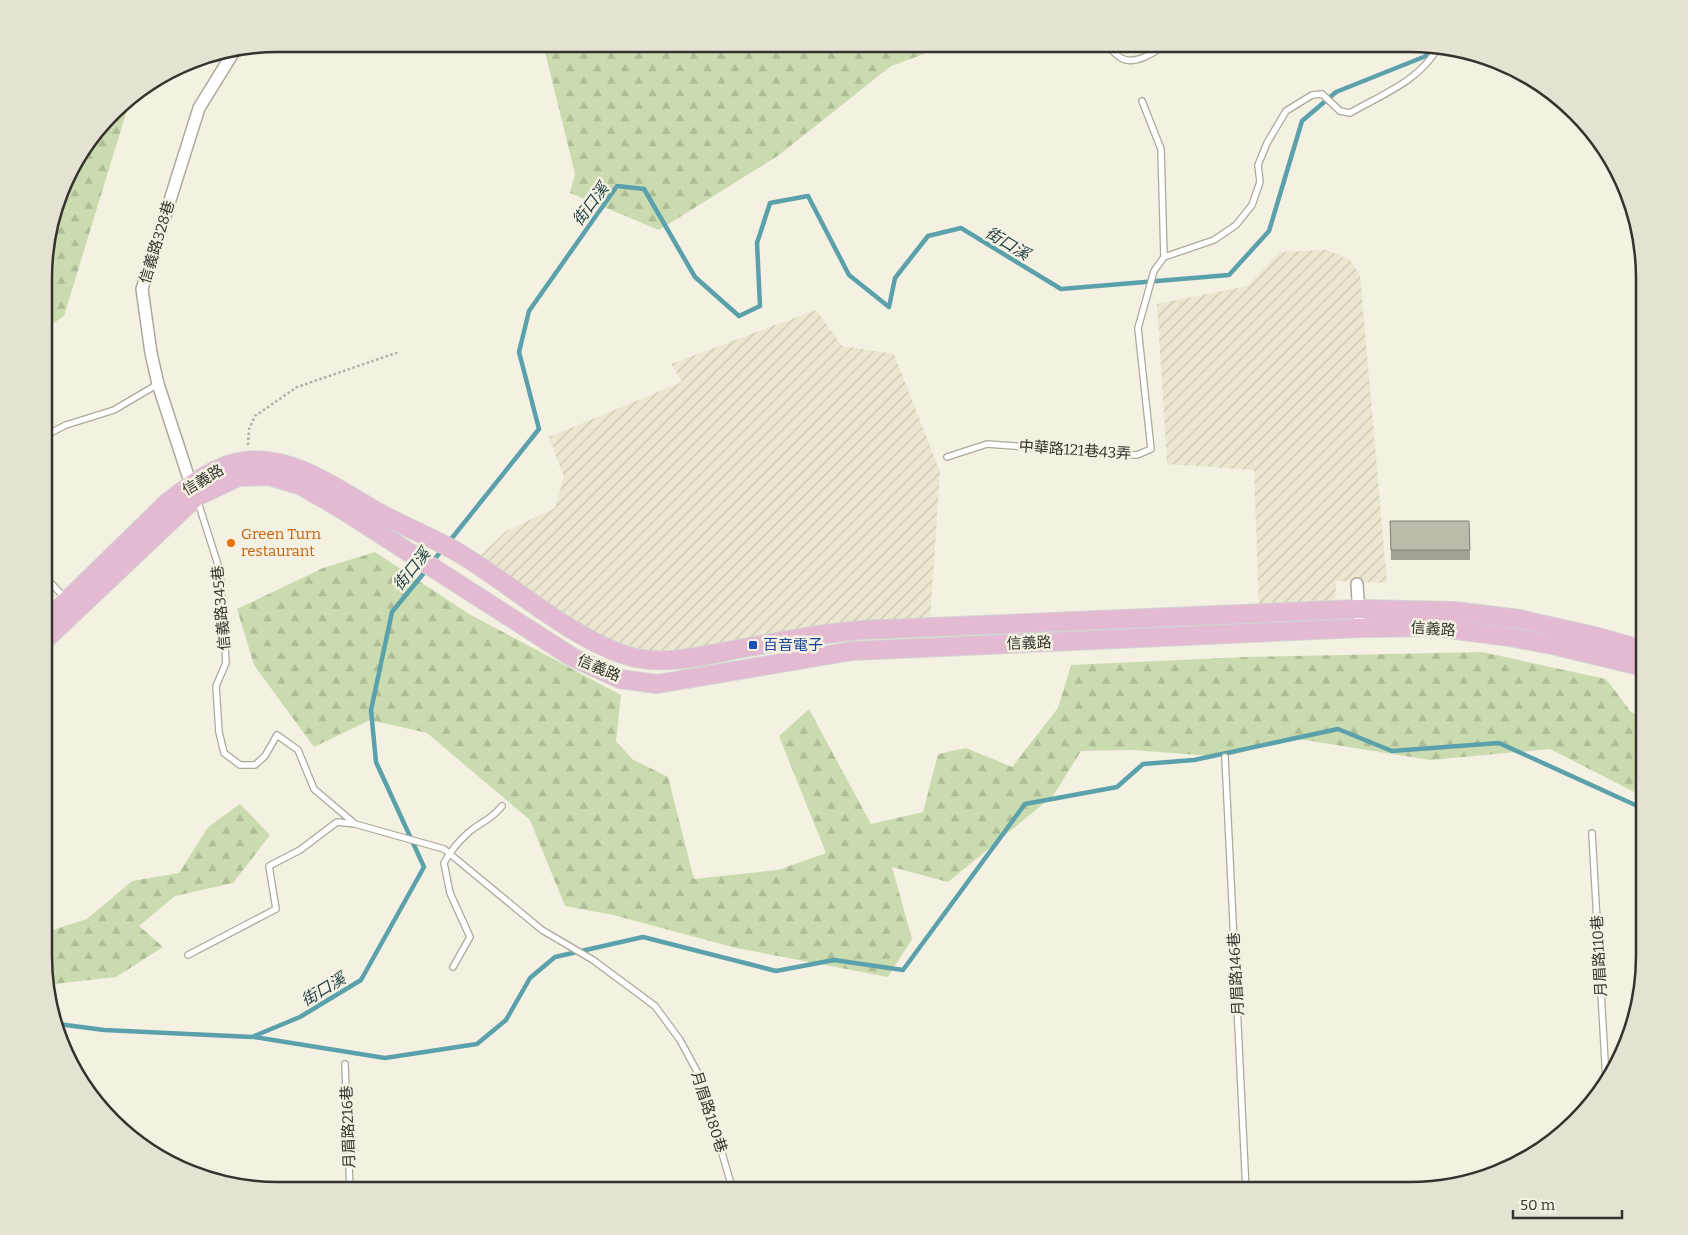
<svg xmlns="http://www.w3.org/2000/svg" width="1688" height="1235" viewBox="0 0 1688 1235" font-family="Bitter,'Noto Sans TC',serif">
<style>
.industrial{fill:url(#industrial-furrows)}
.forest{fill:url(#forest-firs)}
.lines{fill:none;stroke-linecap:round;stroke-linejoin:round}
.stream{stroke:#5ba1ac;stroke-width:4.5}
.service-casing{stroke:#aba99a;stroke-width:8}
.minor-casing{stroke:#aba99a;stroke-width:14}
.primary-casing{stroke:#d2d2d1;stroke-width:20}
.path{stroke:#b1afa3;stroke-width:2.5;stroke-dasharray:2.5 2.5;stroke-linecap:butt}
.service{stroke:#fff;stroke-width:5.5}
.minor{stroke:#fff;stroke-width:11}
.primary{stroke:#e3bad1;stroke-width:18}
.wall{fill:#a2a093}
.building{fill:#bcbaab;stroke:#848278}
.food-dot{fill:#e8710a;stroke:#f4f1e2;stroke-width:2}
.transit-dot{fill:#1a4fb4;stroke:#f4f1e2;stroke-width:2}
.labels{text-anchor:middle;stroke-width:5;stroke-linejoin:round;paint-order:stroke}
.street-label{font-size:15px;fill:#34332d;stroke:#f4f1e2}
.food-label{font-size:15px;fill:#c56008;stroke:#f4f1e2;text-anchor:start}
.transit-label{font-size:15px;fill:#164399;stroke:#f4f1e2;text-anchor:start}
.water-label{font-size:16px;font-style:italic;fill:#1a3d42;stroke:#f4f1e2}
.rim{fill:none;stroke:#34332d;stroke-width:2.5}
</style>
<defs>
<pattern id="industrial-furrows" width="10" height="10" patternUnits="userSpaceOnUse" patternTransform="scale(1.25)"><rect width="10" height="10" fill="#eae6cf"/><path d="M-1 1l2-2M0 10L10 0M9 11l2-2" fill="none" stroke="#c9c6b2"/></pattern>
<pattern id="forest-firs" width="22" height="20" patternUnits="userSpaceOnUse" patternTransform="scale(1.25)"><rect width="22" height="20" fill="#cadcaf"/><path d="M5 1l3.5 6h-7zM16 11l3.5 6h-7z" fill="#aebd97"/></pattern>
</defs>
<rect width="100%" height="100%" fill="#f4f1e2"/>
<path class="industrial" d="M1327 250 1349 259 1360 275 1387 583 1336 581 1335 605 1259 609 1254 470 1167 464 1157 304 1247 286 1280 252Z
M816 310 842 346 894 354 940 472 930 621 649 654 609 646 473 563 506 531 555 508 564 477 549 437 682 382 671 364Z"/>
<path class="forest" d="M543 44H952L891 66 779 155 659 230 570 193 575 174Z
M137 94 127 110 64 316 46 328V248L68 174 124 102Z
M375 552 469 614 621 695 616 741 632 759 668 777 694 879 778 870 826 853 779 736 809 709 871 824 923 812 938 754 966 748 1012 767 1058 708 1071 665 1245 657 1482 652 1606 679 1631 712 1644 717V797L1550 749 1430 760 1292 738 1225 757 1132 750 1081 751 1053 796 948 882 892 867 912 939 888 977 736 948 613 915 565 906 530 820 427 733 370 720 314 747 254 665 237 609 323 568Z
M240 804 270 835 233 883 175 896 139 926 163 947 116 977 46 985V932L87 919 132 881 179 873 208 827Z"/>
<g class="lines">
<path class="stream" d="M448 543 539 429 519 352 529 311 617 186 644 189 695 277 739 316 760 306 757 243 770 203 808 196 849 275 889 307 895 278 928 236 961 228 1061 289 1229 275 1269 231 1302 121 1336 92 1426 56 1430 46
M432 562 443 549
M58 1024 104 1030 252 1037 300 1017 361 980 424 867 376 762 371 710 392 612 428 568
M254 1037 385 1058 477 1044 506 1020 530 978 555 957 643 937 776 971 834 960 903 970 1025 804 1117 787 1143 764 1194 760 1338 729 1392 751 1499 743 1644 809"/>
<defs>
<path id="service" d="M1105 44C1110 48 1115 54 1121 58 1135 66 1155 52 1166 44
M1142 101 1161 149 1164 257
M46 435 66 425 114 410 158 384
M947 457 987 444 1137 455 1151 449 1138 328 1154 271 1164 257 1214 240 1236 225 1252 205 1260 182 1258 165 1267 143 1286 111 1312 95 1322 94 1340 111 1350 113C1381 95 1421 80 1438 47
M197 499 220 571 226 663 216 686 219 732 224 753 240 765H255L265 756 277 735 298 750 314 789 354 823
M46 578 66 599
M1225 757 1246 1191
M1592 833 1606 1080
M188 955 276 909 269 866 300 850 337 822 355 824 444 849 542 930 593 960 655 1006 680 1040 700 1077 733 1191
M453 967 470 937 450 893 444 863C450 851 459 841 469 832 482 821 490 821 502 806
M345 1064 350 1191"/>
<path id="minor" d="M193 491 158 384 151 353 142 289 199 108 233 53
M1357 584 1359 616"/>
<path id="primary" d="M46 621 168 502C190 485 217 464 245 461 291 455 336 488 374 510 402 526 432 537 459 553 511 584 569 637 625 655 661 667 702 656 738 649 779 642 820 633 862 630L1359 609 1454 611 1519 619 1598 637 1644 650
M46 639 196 497 238 477 269 476 302 486 343 510 572 657 620 679 657 684 852 651 1359 628 1434 627 1510 637 1557 646 1644 667"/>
</defs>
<use href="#service" class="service-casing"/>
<use href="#minor" class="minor-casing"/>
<use href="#primary" class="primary-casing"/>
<path class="path" d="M248 445 249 429 255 416 297 387 399 352"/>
<use href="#service" class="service"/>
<use href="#minor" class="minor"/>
<use href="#primary" class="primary"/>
</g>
<path class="wall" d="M1390 521H1469L1470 560H1391Z"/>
<path class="building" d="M1390 521H1469L1470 550H1391Z"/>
<circle class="food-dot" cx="231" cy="543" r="5"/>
<rect class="transit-dot" x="748" y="640" width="10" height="10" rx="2.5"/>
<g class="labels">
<g class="street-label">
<text transform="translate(157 242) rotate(-73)" y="5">信義路328巷</text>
<text transform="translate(1075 450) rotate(4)" y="5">中華路121巷43弄</text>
<text transform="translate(203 480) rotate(-31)" y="5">信義路</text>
<text transform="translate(221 608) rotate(-95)" y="5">信義路345巷</text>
<text transform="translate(1433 629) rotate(4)" y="5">信義路</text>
<text transform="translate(1029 643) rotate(-2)" y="5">信義路</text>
<text transform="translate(599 668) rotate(23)" y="5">信義路</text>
<text transform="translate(1599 956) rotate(-93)" y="5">月眉路110巷</text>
<text transform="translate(1236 974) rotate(-93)" y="5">月眉路146巷</text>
<text transform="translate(709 1112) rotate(72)" y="5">月眉路180巷</text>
<text transform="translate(348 1127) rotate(-92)" y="5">月眉路216巷</text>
</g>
<g class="food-label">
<text x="241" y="539">Green Turn<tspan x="241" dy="17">restaurant</tspan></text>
</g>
<g class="transit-label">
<text x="763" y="650">百音電子</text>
</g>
<g class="water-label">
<text transform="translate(590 204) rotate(-53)" y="6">街口溪</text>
<text transform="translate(1008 243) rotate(31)" y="6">街口溪</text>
<text transform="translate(411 569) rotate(-51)" y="6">街口溪</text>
<text transform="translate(323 989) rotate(-31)" y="6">街口溪</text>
</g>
</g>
<path d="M0 0H1688V1235H0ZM278 52H1410A226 226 0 0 1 1636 278V956A226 226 0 0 1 1410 1182H278A226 226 0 0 1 52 956V278A226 226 0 0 1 278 52Z" fill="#e5e2d4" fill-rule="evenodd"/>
<path class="rim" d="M278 52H1410A226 226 0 0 1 1636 278V956A226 226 0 0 1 1410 1182H278A226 226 0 0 1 52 956V278A226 226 0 0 1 278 52Z"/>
<path d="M1513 1210v8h109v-8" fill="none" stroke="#34332d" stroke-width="2.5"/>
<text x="1520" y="1210" font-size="15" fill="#34332d" stroke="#f4f1e2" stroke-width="4" paint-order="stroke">50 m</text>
</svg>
